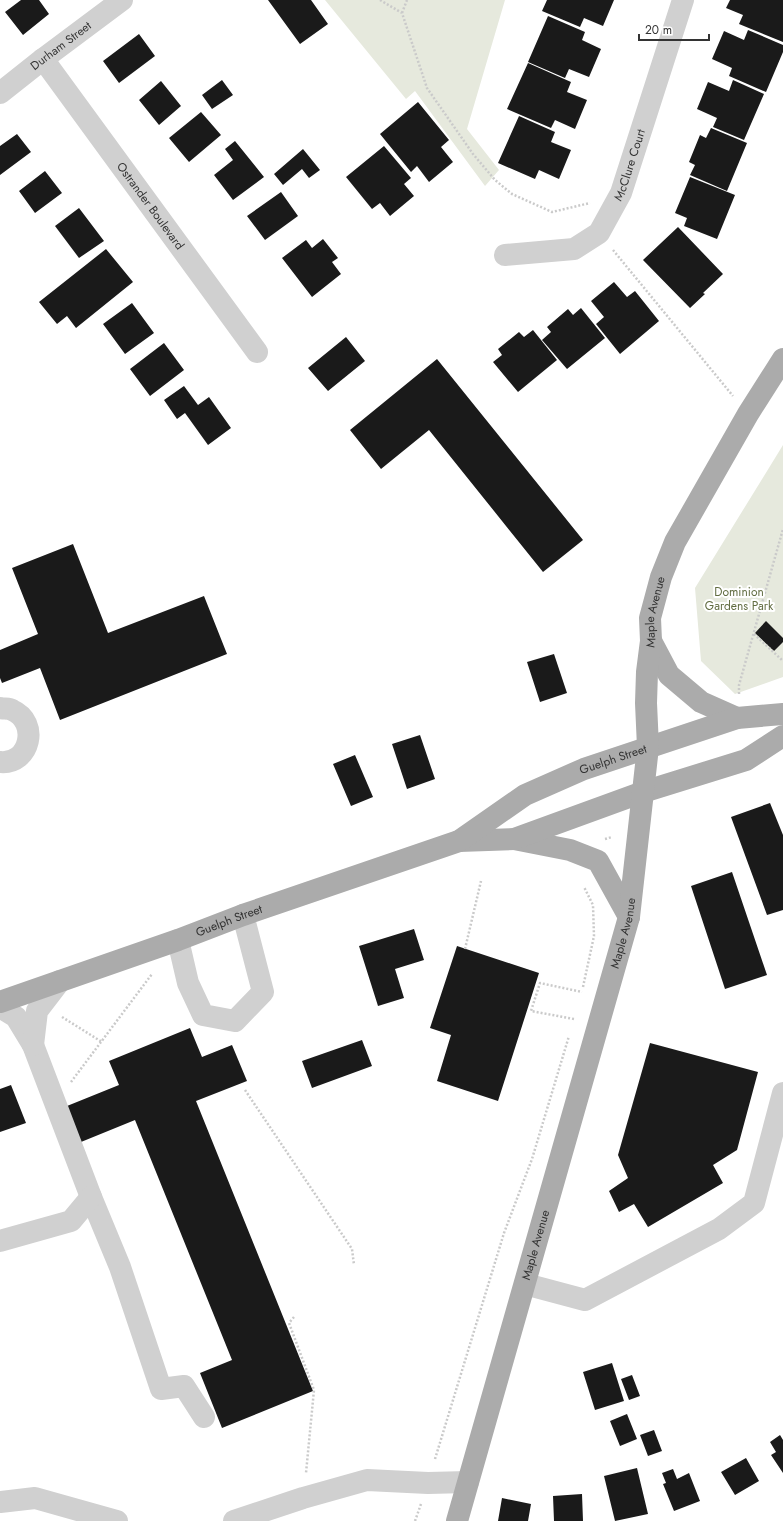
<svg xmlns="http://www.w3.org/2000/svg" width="783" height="1521" viewBox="0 0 783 1521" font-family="Jost,sans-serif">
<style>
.green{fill:#e6e9dd}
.building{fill:#1a1a1a}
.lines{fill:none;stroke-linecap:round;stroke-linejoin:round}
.path{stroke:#cacaca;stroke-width:2.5;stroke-dasharray:2 2;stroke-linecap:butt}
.minor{stroke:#d0d0d0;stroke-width:22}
.major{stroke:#ababab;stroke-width:22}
.labels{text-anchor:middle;stroke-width:4;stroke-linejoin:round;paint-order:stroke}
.street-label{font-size:12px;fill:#333;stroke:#fff}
.park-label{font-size:12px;fill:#626d42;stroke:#fff}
</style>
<rect width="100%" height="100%" fill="#fff"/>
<path class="green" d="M325 0H505L467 129 499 170 485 186 415 91 406 99Z
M783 445V677L735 694 701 661 695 588Z"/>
<path class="building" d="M21 0H39L49 14 23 35 5 12Z
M268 0H311L328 24 300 44Z
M547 0H614L603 26 584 18 580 27 542 11Z
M730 0H783V42L739 24 743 15 726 8Z
M548 16 585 32 582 40 601 49 589 77 569 69 565 78 528 62Z
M748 30 783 45V52L766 92 729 76 732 68 712 59 724 31 744 40Z
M139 34 155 56 119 83 103 61Z
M528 63 571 82 567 92 587 100 575 129 555 120 551 128 507 109Z
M222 80 233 95 212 109 202 95Z
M733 80 764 94 744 140 713 127 717 118 697 109 708 82 729 91Z
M161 81 181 106 159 125 139 100Z
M418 102 449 140 441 147 453 162 429 182 417 166 411 172 380 134Z
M201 112 221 135 189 162 169 138Z
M519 116 555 132 551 142 571 150 559 179 539 170 535 179 498 163Z
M711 128 747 143 727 191 690 175 695 165 689 162 700 135 706 138Z
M17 134 31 152 0 175V146Z
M235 141 264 177 233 200 214 175 233 160 225 149Z
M384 146 411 178 404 184 414 196 390 216 380 203 372 209 346 177Z
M303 149 320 170 309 178 302 169 283 185 274 174Z
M45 171 62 193 35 213 19 191Z
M690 177 735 195 717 239 684 226 687 218 675 213Z
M281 192 298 216 265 240 247 216Z
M79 208 104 241 79 258 55 226Z
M678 227 723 274 703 293 705 294 690 308 643 260Z
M323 239 338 258 332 262 341 274 312 297 282 258 306 240 312 248Z
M106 249 133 282 76 328 67 316 57 324 39 302Z
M614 282 627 297 635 291 659 321 620 354 596 324 604 317 591 301Z
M132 303 154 333 125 354 103 324Z
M581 308 605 338 567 369 542 340 551 332 547 327 568 309 573 315Z
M533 330 557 360 518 392 493 362 502 355 498 349 519 332 524 337Z
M346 337 365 361 328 391 308 368Z
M164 343 184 370 150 396 130 369Z
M437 359 583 540 543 572 429 430 381 469 350 430Z
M184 386 198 405 209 397 231 428 208 445 185 413 177 419 164 400Z
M73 544 108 633 204 596 227 654 60 720 40 668 2 683 0 678V650L38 634 12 568Z
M766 621 783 638V642L774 651 755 633Z
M554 654 567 693 540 702 527 662Z
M420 735 435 779 407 789 392 744Z
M355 755 373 797 351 806 333 764Z
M770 803 783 835V910L767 915 731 817Z
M732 872 767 975 725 989 691 886Z
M414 929 424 960 395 969 404 998 378 1006 359 946Z
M457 946 539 973 498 1101 437 1081 451 1035 430 1028Z
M190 1028 202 1057 232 1045 247 1081 196 1101 313 1391 222 1428 200 1373 232 1360 135 1120 81 1142 67 1106 119 1085 109 1061Z
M362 1040 372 1066 312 1088 302 1061Z
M650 1043 758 1072 737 1150 713 1165 723 1183 648 1227 634 1204 619 1212 609 1191 628 1178 618 1155Z
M11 1085 26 1123 0 1132V1089Z
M612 1363 624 1401 595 1410 583 1372Z
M632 1375 640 1396 629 1400 621 1379Z
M627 1414 637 1439 620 1446 610 1421Z
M654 1430 662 1451 648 1456 640 1435Z
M780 1435 783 1440V1473L771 1455 776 1452 770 1442Z
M746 1458 759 1481 735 1495 721 1472Z
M637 1468 648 1514 615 1521 604 1476Z
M673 1469 677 1479 689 1473 700 1501 674 1511 663 1484 666 1483 662 1473Z
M582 1494 583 1521H554L553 1496Z
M502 1498 531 1504 528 1521H498Z"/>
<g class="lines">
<path class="path" d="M380 0 402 13 427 88 473 154 495 180 512 194 552 212 590 203
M402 13 407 0
M613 250 733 396
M754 634 783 661
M739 694V685L783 529
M605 839 612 837
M465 949 481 881
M583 987 594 936 593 905 584 887
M62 1017 102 1042
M574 1019 531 1011 540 983 582 992
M71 1082 152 974
M245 1090 352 1249 354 1265
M294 1317 289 1323 314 1390 306 1473
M435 1459 504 1233 532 1159 569 1036
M415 1521 421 1504"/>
<g class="minor">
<path id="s1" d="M43 59 257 352"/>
<path id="s2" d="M0 93 43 59 122 0"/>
<path id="s3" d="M505 255 574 249 599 233 621 193 683 0"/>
<path d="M0 708C4 709 9 708 12 710 40 722 30 765 0 762"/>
<path d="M178 940 188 983 203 1015 235 1021 263 992 243 915"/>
<path d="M0 1007 16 1017 33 1045 91 1197 120 1267 161 1389 184 1386 204 1417"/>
<path d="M33 1045 37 1011 60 981"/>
<path d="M0 1241 71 1221 91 1197"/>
<path d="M525 1284 585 1300 719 1229 754 1203 783 1093"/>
<path d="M0 1502 35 1498 117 1521"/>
<path d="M234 1521 303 1498 367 1480 428 1483 468 1482"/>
</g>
<g class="major">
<path d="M651 641 669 675 701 702 737 718"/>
<path d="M514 839 570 850 598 861 629 917"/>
<path d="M459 841 514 839 643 792 746 760 783 736"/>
<path id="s4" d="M0 1002 178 940 243 915 459 841 525 795 584 769 737 718 783 714"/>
<path id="s5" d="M457 1521 629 917 648 747 646 703 647 672 651 641 650 618 661 577 675 542 748 414 783 359"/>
</g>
</g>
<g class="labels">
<g class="street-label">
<text dy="4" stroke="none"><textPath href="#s2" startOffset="77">Durham Street</textPath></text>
<text dy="4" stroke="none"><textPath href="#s3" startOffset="174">McClure Court</textPath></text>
<text dy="4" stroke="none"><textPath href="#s1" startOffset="182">Ostrander Boulevard</textPath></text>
<text dy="4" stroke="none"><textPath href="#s5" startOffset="935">Maple Avenue</textPath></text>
<text dy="4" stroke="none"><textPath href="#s4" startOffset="662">Guelph Street</textPath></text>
<text dy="4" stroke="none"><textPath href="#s4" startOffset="243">Guelph Street</textPath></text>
<text dy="4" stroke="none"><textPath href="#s5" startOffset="611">Maple Avenue</textPath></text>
<text dy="4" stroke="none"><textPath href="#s5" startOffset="287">Maple Avenue</textPath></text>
</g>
<g class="park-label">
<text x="739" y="596">Dominion<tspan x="739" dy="14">Gardens Park</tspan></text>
</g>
</g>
<path d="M639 34v6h70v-6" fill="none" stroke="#333333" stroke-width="2"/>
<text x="645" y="34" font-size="12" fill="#333333" stroke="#ffffff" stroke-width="3" paint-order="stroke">20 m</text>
</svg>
